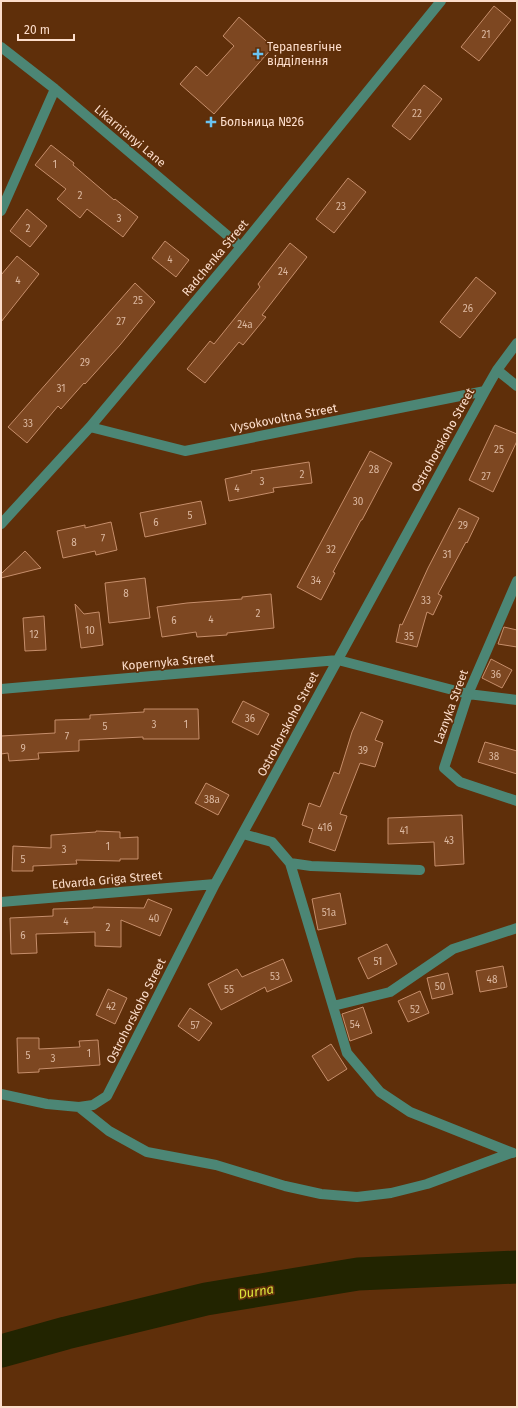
<svg xmlns="http://www.w3.org/2000/svg" width="518" height="1408" viewBox="0 0 518 1408" font-family="'Fira Sans',sans-serif">
<style>
.lines{fill:none;stroke-linecap:round;stroke-linejoin:round}
.river{stroke:#222400;stroke-width:33}
.building{fill:#7d4721;stroke:#c68e6b}
.minor{stroke:#4c8675;stroke-width:10}
.poi-dot{fill:#6ac3f1;stroke:#5f2f0a;stroke-width:1.5}
.labels{text-anchor:middle;stroke-width:3.5;stroke-linejoin:round;paint-order:stroke}
.number-label{font-size:10px;fill:#dcb8a0}
.poi-label{font-size:12px;fill:#fcddcb;stroke:#5f2f0a;text-anchor:start}
.street-label{font-size:12px;fill:#fcddcb;stroke:#5f2f0a}
.water-label{font-size:13px;font-style:italic;fill:#dce53b;stroke:#5f2f0a}
</style>
<rect width="100%" height="100%" fill="#5f2f0a"/>
<g class="lines">
<path class="river" d="M1 1351 66 1333 206 1299 358 1274 517 1267"/>
</g>
<path class="building" d="M494 6 511 20 479 61 461 47Z
M239 17 273 47 214 114 180 84 196 66 207 76 234 46 223 36Z
M424 85 442 99 410 140 392 126Z
M51 145 74 163 73 165 114 200 115 199 138 217 123 237 87 209 80 218 57 199 66 189 35 165Z
M348 178 366 192 334 233 316 219Z
M27 209 47 226 30 247 10 231Z
M165 241 189 260 176 277 152 258Z
M290 243 307 257 262 315 266 317 243 345 239 342 205 383 187 369 210 341 214 344 260 287 258 284Z
M17 256 39 274 1 322V275Z
M476 277 496 293 460 338 440 322Z
M135 283 155 302 120 345 85 384 84 383 61 409 58 406 27 443 8 427Z
M495 425 517 434V441L493 492 469 480Z
M370 451 392 463 362 520H361L333 572 335 573 321 600 297 587Z
M309 462 312 483 273 488 274 492 229 501 225 479 252 473 251 471Z
M201 501 206 524 145 537 140 513Z
M459 508 479 518 467 543 466 542 438 594 442 596 433 615 427 612 417 647 396 642 400 624 402 625 428 568Z
M111 522 117 550 96 555 95 551 63 558 57 531 85 525V528Z
M25 551 41 568 1 578V574Z
M145 578 150 618 109 623 105 583Z
M271 594 274 628 227 633V635L197 637 196 632 162 637 157 607 187 603 242 599V597Z
M75 604 84 614 99 612 103 645 81 648Z
M44 616 46 650 25 651 23 618Z
M504 627 517 630V647L498 644Z
M491 659 512 670 502 688 482 678Z
M243 701 269 714 258 735 232 722Z
M144 709H198L199 739H143V737L79 740V751L38 753 39 759 9 761 8 753 1 754V736L55 733V720L90 719V715L144 712Z
M361 712 383 721 375 740 383 743 375 767 360 763 340 814 347 816 335 851 309 842 313 829 302 825 309 803 320 807 334 772 339 774 352 732Z
M485 742 517 751V774L478 762Z
M206 783 229 795 218 815 195 803Z
M462 815 464 864 435 866 434 842 388 844V818Z
M96 831 120 832V838L138 837V859H120V861L76 860 77 864 33 866V871H12L13 846 51 848V835L96 832Z
M340 893 346 924 318 930 312 899Z
M148 899 172 909 160 936 121 920V947L95 946V932L36 934 37 953 11 954 10 918 53 916V909L93 908V907L144 908Z
M387 944 397 964 368 979 358 958Z
M283 959 292 981 267 992 265 987 221 1010 208 984 237 969 242 977Z
M503 966 507 987 480 992 476 971Z
M448 973 453 994 432 999 427 978Z
M108 989 127 998 115 1024 96 1015Z
M420 991 429 1013 408 1022 398 1001Z
M363 1007 372 1033 350 1041 342 1014Z
M190 1008 212 1023 199 1041 178 1026Z
M17 1038H39V1049L80 1047 79 1041 98 1040 100 1065 39 1069V1072L18 1073Z
M331 1044 347 1069 328 1081 312 1056Z"/>
<g class="lines">
<path class="minor" d="M1 47 55 89 241 247
M1 211 55 89
M497 370 517 386
M90 427 185 451 485 391
M1 524 90 427 241 247 441 1
M517 581 468 694 444 768 460 782 517 801
M1 689 338 660 468 694 517 700
M243 834 272 842 290 863 347 1053 380 1092 410 1112 513 1153
M290 863 311 866 420 870
M1 902 215 884
M333 1006 390 992 453 949 517 928
M1 1094 47 1104 79 1107 93 1105 107 1096 215 884 485 391 497 370 517 343
M79 1107 109 1131 147 1152 216 1165 285 1186 321 1194 357 1197 391 1193 427 1184 511 1153"/>
</g>
<g class="poi-dot">
<path d="M256 48h4v4h4v4h-4v4h-4v-4h-4v-4h4z"/>
<path d="M209 116h4v4h4v4h-4v4h-4v-4h-4v-4h4z"/>
</g>
<g class="labels">
<g class="number-label">
<text x="486" y="38">21</text>
<text x="417" y="117">22</text>
<text x="55" y="168">1</text>
<text x="80" y="199">2</text>
<text x="341" y="210">23</text>
<text x="119" y="222">3</text>
<text x="28" y="232">2</text>
<text x="170" y="263">4</text>
<text x="283" y="275">24</text>
<text x="18" y="284">4</text>
<text x="138" y="304">25</text>
<text x="468" y="312">26</text>
<text x="121" y="325">27</text>
<text x="245" y="328">24а</text>
<text x="85" y="366">29</text>
<text x="61" y="392">31</text>
<text x="28" y="427">33</text>
<text x="499" y="453">25</text>
<text x="374" y="473">28</text>
<text x="302" y="478">2</text>
<text x="486" y="480">27</text>
<text x="262" y="485">3</text>
<text x="237" y="492">4</text>
<text x="358" y="505">30</text>
<text x="190" y="519">5</text>
<text x="156" y="526">6</text>
<text x="463" y="529">29</text>
<text x="103" y="542">7</text>
<text x="74" y="546">8</text>
<text x="331" y="553">32</text>
<text x="447" y="558">31</text>
<text x="316" y="584">34</text>
<text x="126" y="597">8</text>
<text x="426" y="604">33</text>
<text x="258" y="617">2</text>
<text x="211" y="623">4</text>
<text x="174" y="624">6</text>
<text x="90" y="634">10</text>
<text x="34" y="638">12</text>
<text x="409" y="640">35</text>
<text x="496" y="678">36</text>
<text x="250" y="722">36</text>
<text x="154" y="728">3</text>
<text x="186" y="728">1</text>
<text x="105" y="730">5</text>
<text x="67" y="740">7</text>
<text x="23" y="752">9</text>
<text x="363" y="754">39</text>
<text x="494" y="760">38</text>
<text x="212" y="803">38а</text>
<text x="325" y="831">41б</text>
<text x="404" y="834">41</text>
<text x="449" y="844">43</text>
<text x="108" y="850">1</text>
<text x="64" y="853">3</text>
<text x="23" y="863">5</text>
<text x="329" y="916">51а</text>
<text x="154" y="922">40</text>
<text x="66" y="925">4</text>
<text x="108" y="931">2</text>
<text x="23" y="939">6</text>
<text x="378" y="965">51</text>
<text x="275" y="980">53</text>
<text x="492" y="983">48</text>
<text x="440" y="990">50</text>
<text x="229" y="993">55</text>
<text x="111" y="1010">42</text>
<text x="415" y="1013">52</text>
<text x="355" y="1028">54</text>
<text x="195" y="1029">57</text>
<text x="89" y="1057">1</text>
<text x="28" y="1059">5</text>
<text x="53" y="1062">3</text>
</g>
<g class="poi-label">
<text x="267" y="51">Терапевгічне<tspan x="267" dy="14">відділення</tspan></text>
<text x="220" y="126">Больница №26</text>
</g>
<g class="street-label">
<text transform="translate(130 136) rotate(40)" y="4">Likarnianyi Lane</text>
<text transform="translate(215 258) rotate(-50)" y="4">Radchenka Street</text>
<text transform="translate(284 418) rotate(-11)" y="4">Vysokovoltna Street</text>
<text transform="translate(443 440) rotate(-61)" y="4">Ostrohorskoho Street</text>
<text transform="translate(168 662) rotate(-5)" y="4">Kopernyka Street</text>
<text transform="translate(451 707) rotate(-70)" y="4">Laznyka Street</text>
<text transform="translate(288 724) rotate(-62)" y="4">Ostrohorskoho Street</text>
<text transform="translate(107 880) rotate(-5)" y="4">Edvarda Griga Street</text>
<text transform="translate(136 1011) rotate(-63)" y="4">Ostrohorskoho Street</text>
</g>
<g class="water-label">
<text transform="translate(256 1291) rotate(-9)" y="5">Durna</text>
</g>
</g>
<rect width="518" height="1408" fill="none" stroke="#fcddcb" stroke-width="4"/>
<path d="M18 34v6h56v-6" fill="none" stroke="#fcddcb" stroke-width="2"/>
<text x="24" y="34" font-size="12" fill="#fcddcb" stroke="#5f2f0a" stroke-width="3" paint-order="stroke">20 m</text>
</svg>
